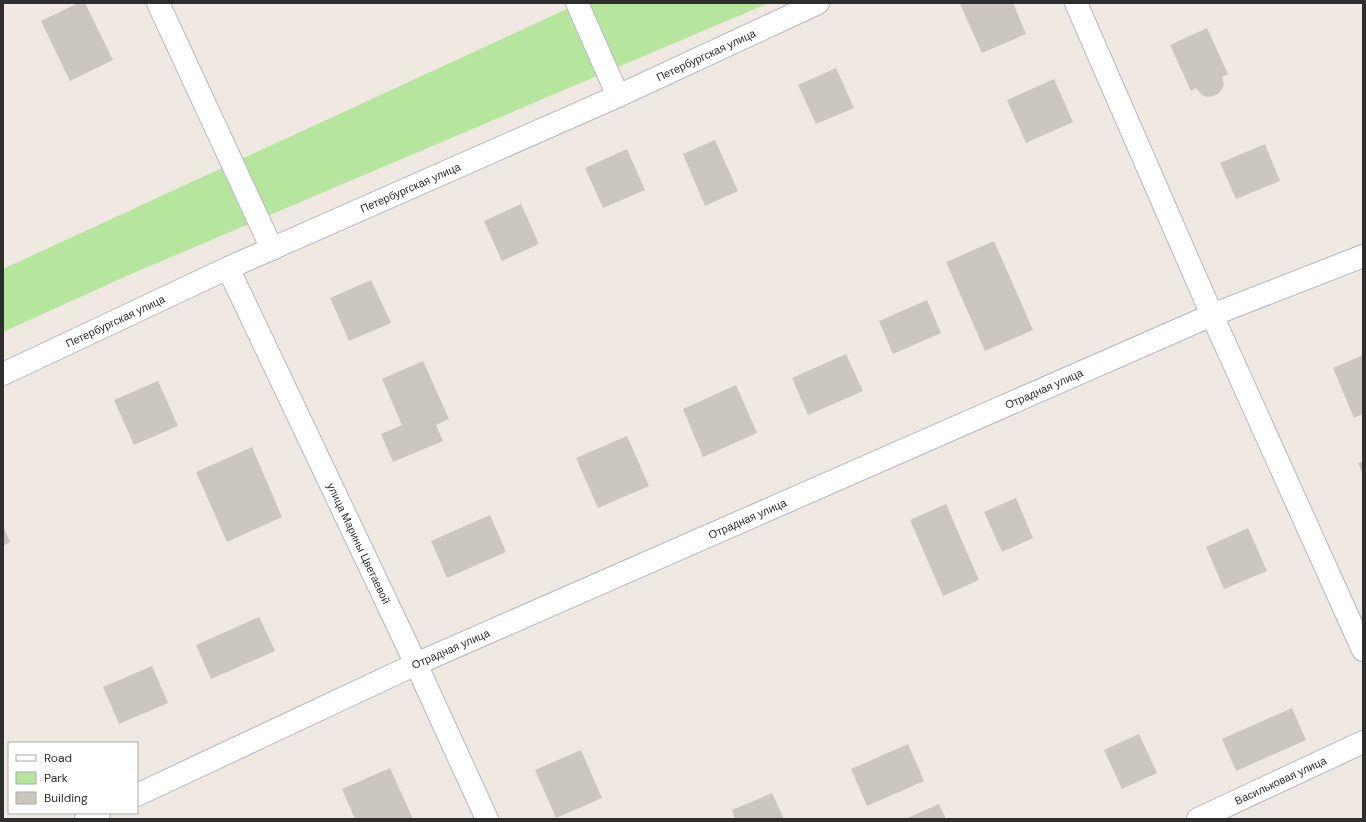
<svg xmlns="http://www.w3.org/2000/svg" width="1366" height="822" viewBox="0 0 1366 822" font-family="'DM Sans',sans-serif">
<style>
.green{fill:#b6e59e}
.building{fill:#cbc7bf}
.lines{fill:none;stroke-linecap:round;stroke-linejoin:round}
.minor-casing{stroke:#b4b7c1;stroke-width:24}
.minor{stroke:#fff;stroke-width:22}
.labels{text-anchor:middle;stroke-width:3;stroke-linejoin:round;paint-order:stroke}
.street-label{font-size:11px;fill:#2e2e2e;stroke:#fff}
</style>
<rect width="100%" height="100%" fill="#efe9e1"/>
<path class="green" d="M580 3H769L131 274 3 332V269Z"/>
<path class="building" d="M78 3H85L113 60 70 81 41 21Z
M962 3H1013L1026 34 982 53 960 4Z
M1207 28 1228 74 1222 77 1224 84 1222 89 1218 94 1213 96 1208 97 1202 95 1196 88 1191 91 1170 45Z
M836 68 854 108 816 124 798 85Z
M1054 79 1073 122 1026 143 1007 100Z
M715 140 738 191 705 206 683 154Z
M1265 144 1280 181 1236 199 1220 163Z
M627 149 645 190 603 208 585 168Z
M521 204 539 244 502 261 484 221Z
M994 241 1033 330 985 351 946 262Z
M371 280 391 323 349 341 330 298Z
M927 300 941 333 893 354 879 321Z
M846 354 863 391 808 415 792 378Z
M1363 355V414L1354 418 1333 368Z
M423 361 449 419 436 425 443 441 393 462 381 434 402 425 382 379Z
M158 381 178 426 134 445 114 400Z
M736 385 757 433 703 457 683 409Z
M627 436 649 486 598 508 576 458Z
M252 447 282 517 227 542 196 472Z
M1363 461V475L1358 463Z
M1016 498 1033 538 1002 552 984 512Z
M946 504 979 580 943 596 910 520Z
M490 515 506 552 447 578 431 541Z
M3 526 10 542 3 546Z
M1248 528 1267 571 1224 589 1206 547Z
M259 617 275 651 211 679 196 645Z
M152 666 168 703 119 724 103 687Z
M1292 708 1306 740 1236 771 1222 739Z
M1139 734 1157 773 1122 789 1104 750Z
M908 744 924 781 867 806 851 769Z
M581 750 602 798 556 818 535 770Z
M390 768 413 819H355L342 789Z
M772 793 784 819H735L732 810Z
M939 804 946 819H905Z"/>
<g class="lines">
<defs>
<g id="minor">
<path d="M158 3 272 249"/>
<path d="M577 3 618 96"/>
<path d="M1076 3 1212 315 1363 650"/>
<path id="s1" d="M228 268 416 664 487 819"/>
<path id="s2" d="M3 374 228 268 618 96 818 3"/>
<path id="s3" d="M137 795 416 664 1212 315 1363 256"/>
<path d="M86 819 99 813"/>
<path id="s4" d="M1198 819 1363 742"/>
</g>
</defs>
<use href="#minor" class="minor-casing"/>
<use href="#minor" class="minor"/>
</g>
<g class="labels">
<g class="street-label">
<text dy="4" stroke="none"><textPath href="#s2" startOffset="772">Петербургская улица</textPath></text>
<text dy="4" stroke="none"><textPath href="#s2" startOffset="448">Петербургская улица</textPath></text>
<text dy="4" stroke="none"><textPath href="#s2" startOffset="124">Петербургская улица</textPath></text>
<text dy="4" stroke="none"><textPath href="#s3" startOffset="994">Отрадная улица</textPath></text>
<text dy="4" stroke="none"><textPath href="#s3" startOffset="670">Отрадная улица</textPath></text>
<text dy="4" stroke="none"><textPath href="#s1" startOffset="305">улица Марины Цветаевой</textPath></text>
<text dy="4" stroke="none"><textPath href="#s3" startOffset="346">Отрадная улица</textPath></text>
<text dy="4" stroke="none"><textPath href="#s4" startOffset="91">Васильковая улица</textPath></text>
</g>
</g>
<rect width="1366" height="822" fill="none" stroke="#2e2e2e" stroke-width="8"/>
<rect x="8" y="742" width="130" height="72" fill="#ffffff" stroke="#ababab"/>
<rect x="16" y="755" width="20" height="6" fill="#ffffff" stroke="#ababab"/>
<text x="44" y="762" font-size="12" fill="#2e2e2e">Road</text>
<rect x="16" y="772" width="20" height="12" fill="#b6e59e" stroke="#ababab"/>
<text x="44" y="782" font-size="12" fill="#2e2e2e">Park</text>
<rect x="16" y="792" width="20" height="12" fill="#cbc7bf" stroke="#ababab"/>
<text x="44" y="802" font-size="12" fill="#2e2e2e">Building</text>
</svg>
